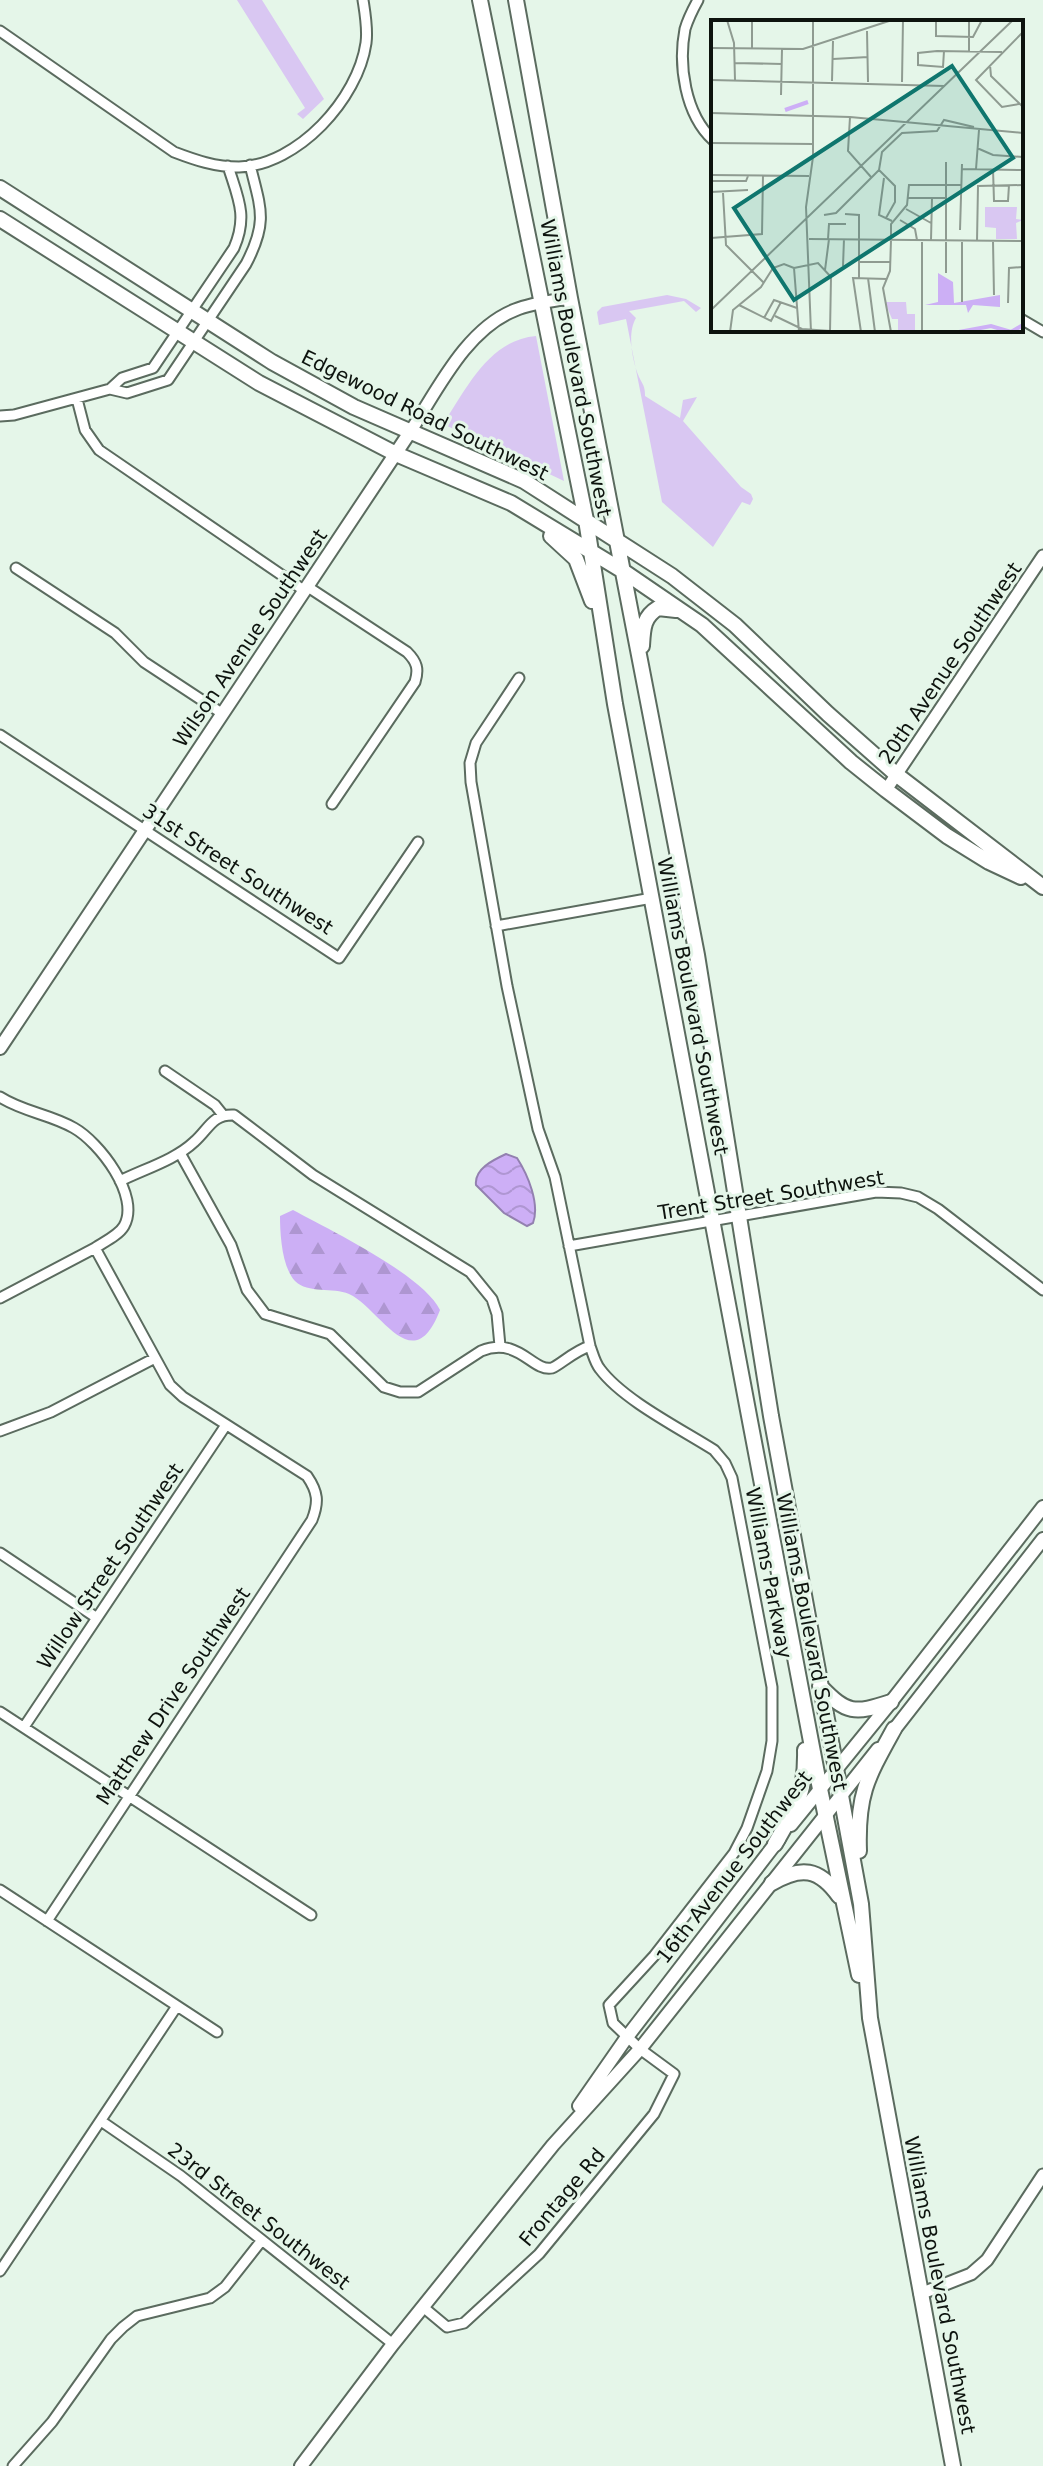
<svg xmlns="http://www.w3.org/2000/svg" width="1043" height="2466" viewBox="0 0 1043 2466" font-family="'DejaVu Sans',sans-serif">
<style>
.grass{fill:#d9c7f2}
.forest{fill:url(#forest-firs)}
.water{fill:url(#water-waves);stroke:#9380b0;stroke-width:2}
.lines{fill:none;stroke-linecap:round;stroke-linejoin:round}
.minor-casing{stroke:#5b6b5f;stroke-width:13}
.tertiary-casing{stroke:#5b6b5f;stroke-width:15}
.secondary-casing{stroke:#5b6b5f;stroke-width:16}
.primary-casing{stroke:#5b6b5f;stroke-width:18}
.minor{stroke:#fff;stroke-width:9}
.tertiary{stroke:#fff;stroke-width:11}
.secondary{stroke:#fff;stroke-width:12}
.primary{stroke:#fff;stroke-width:14}
.labels{text-anchor:middle;stroke-width:6;stroke-linejoin:round;paint-order:stroke}
.street-label{font-size:20px;fill:#0d130e;stroke:#e5f6e9}
.inset-river{fill:none;stroke:#cdaff6;stroke-width:4}
.inset-road{fill:none;stroke:#8f9b91;stroke-width:2}
.view{fill:#0f766e;fill-opacity:0.15;stroke:#0f766e;stroke-width:4}
.inset-edge{fill:none;stroke:#0d130e;stroke-width:4}
</style>
<defs>
<pattern id="forest-firs" width="22" height="20" patternUnits="userSpaceOnUse" patternTransform="scale(2)"><rect width="22" height="20" fill="#ccaff5"/><path d="M5 1l3.5 6h-7zM16 11l3.5 6h-7z" fill="#ae96d1"/></pattern>
<pattern id="water-waves" width="16" height="10" patternUnits="userSpaceOnUse" patternTransform="scale(2)"><rect width="16" height="10" fill="#cdaff6"/><path d="M0 5q4-4 8 0t8 0" fill="none" stroke="#af96d2"/></pattern>
</defs>
<rect width="100%" height="100%" fill="#e5f6e9"/>
<path class="grass" d="M237 0H262L324 99 303 119 297 114 305 108Z
M667 295 686 299 701 308 696 312 684 301 629 311 636 318C627 333 632 360 639 377 643 385 645 386 645 396L680 418 683 400 697 397 683 421 741 487 751 494 753 499 750 505 742 502 713 547 662 502 626 319 599 325 597 312 602 307Z
M536 336 564 481 443 424C467 388 489 340 536 336Z"/>
<path class="forest" d="M293 1210C330 1230 423 1275 440 1310 413 1381 380 1308 349 1294 333 1287 308 1294 295 1281 282 1267 280 1235 280 1216Z"/>
<path class="water" d="M506 1154 517 1158C528 1175 540 1204 533 1223L527 1226 504 1213 476 1185C474 1169 493 1160 506 1154Z"/>
<g class="lines">
<defs>
<path id="minor" d="M698 0C693 9 688 19 685 29 678 65 685 114 713 140
M0 31 174 152C195 160 215 167 239 167 298 165 358 99 366 43 368 29 365 13 363 0
M1021 319 1043 332
M110 389 127 393 168 380 246 264C268 222 261 209 250 165
M77 399 85 430 99 450 305 591
M0 416 14 415 110 389 122 378 153 368 234 248C248 216 238 198 228 166
M16 568 115 633 144 662 223 714
M308 587 407 652C417 662 419 669 415 682L332 804
M0 735 339 958 418 842
M496 926 652 898
M165 1071 215 1105 223 1115
M0 1097C23 1112 50 1114 74 1128 99 1142 141 1196 124 1226 119 1235 104 1242 95 1248L170 1385 183 1397 307 1476C318 1492 319 1502 312 1520L47 1921
M180 1153 231 1245 247 1290 265 1314 330 1334 384 1387 400 1392H418L481 1351C519 1336 532 1372 552 1368 560 1365 574 1351 590 1346
M120 1181C144 1169 175 1160 194 1142 209 1129 212 1114 234 1115L313 1175 470 1272 492 1299 497 1314 500 1346
M569 1246 876 1192 901 1193 918 1197 938 1209 1043 1290
M0 1298 95 1248
M0 1431 51 1412 155 1358
M0 1553 97 1618
M0 1712 311 1915
M24 1727 226 1425
M0 1890 217 2032
M101 2121 181 2176 393 2344
M0 2271 177 2006
M423 2307 447 2327 464 2323 539 2254 654 2114 674 2074 640 2049 613 2023 609 2005 654 1956 734 1853 747 1828 767 1771 772 1741V1687L732 1478 725 1463 714 1450C681 1429 623 1400 600 1369 595 1363 593 1354 590 1346L555 1177 538 1129 507 986 471 782 470 763 476 743 519 678
M13 2466 52 2422 111 2339 123 2327 137 2316 210 2298 225 2287 262 2240"/>
<path id="tertiary" d="M410 432C437 391 466 329 515 310 532 303 552 301 570 298
M886 790 1043 556
M920 2294 971 2274 987 2260 1043 2175"/>
<path id="secondary" d="M0 1048 410 432
M890 1735 1043 1539
M791 1825 891 1702 1043 1507
M579 2106 627 2037 779 1839
M301 2466 393 2344 553 2145 640 2049 878 1749"/>
<path id="primary" d="M480 0 586 520 615 704 750 1421 820 1789 859 1975
M516 0 570 298 697 955 771 1416 861 1904 870 2018 953 2466
M0 188 272 362 354 407 524 481 672 576 735 625 828 714 897 775 1043 887
M0 219 259 383 396 454 511 503 623 571 702 625 851 762 886 790 947 836 989 862 1021 877
M551 536 576 559 592 601
M642 646C643 629 643 617 658 608L676 610
M820 1686C847 1714 854 1714 891 1702
M775 1844C796 1807 806 1794 805 1750
M859 1851C857 1794 867 1778 894 1729
M772 1883C801 1866 819 1868 839 1896"/>
</defs>
<use href="#minor" class="minor-casing"/>
<use href="#tertiary" class="tertiary-casing"/>
<use href="#secondary" class="secondary-casing"/>
<use href="#primary" class="primary-casing"/>
<use href="#minor" class="minor"/>
<use href="#tertiary" class="tertiary"/>
<use href="#secondary" class="secondary"/>
<use href="#primary" class="primary"/>
</g>
<g class="labels">
<g class="street-label">
<text transform="translate(576 368) rotate(79)" y="7">Williams Boulevard Southwest</text>
<text transform="translate(425 415) rotate(26)" y="7">Edgewood Road Southwest</text>
<text transform="translate(250 638) rotate(-56)" y="7">Wilson Avenue Southwest</text>
<text transform="translate(950 663) rotate(-56)" y="7">20th Avenue Southwest</text>
<text transform="translate(238 869) rotate(33)" y="7">31st Street Southwest</text>
<text transform="translate(693 1006) rotate(79)" y="7">Williams Boulevard Southwest</text>
<text transform="translate(771 1195) rotate(-9)" y="7">Trent Street Southwest</text>
<text transform="translate(110 1566) rotate(-56)" y="7">Willow Street Southwest</text>
<text transform="translate(769 1573) rotate(79)" y="7">Williams Parkway</text>
<text transform="translate(812 1642) rotate(79)" y="7">Williams Boulevard Southwest</text>
<text transform="translate(173 1696) rotate(-56)" y="7">Matthew Drive Southwest</text>
<text transform="translate(734 1867) rotate(-52)" y="7">16th Avenue Southwest</text>
<text transform="translate(562 2197) rotate(-50)" y="7">Frontage Rd</text>
<text transform="translate(259 2216) rotate(38)" y="7">23rd Street Southwest</text>
<text transform="translate(940 2285) rotate(79)" y="7">Williams Boulevard Southwest</text>
</g>
</g>
<g transform="translate(711 20)">
<rect width="312" height="312" fill="#e5f6e9"/>
<path d="M227 253 242 262 243 283 289 275V287L262 285 257 293 255 285H214L227 282Z" fill="#ccaff5"/>
<path d="M274 187H306L305 199 312 200 305 203 306 219H285V208L274 207ZM174 282H195L196 294H204V312H187V299H181Z" fill="#d9c7f2"/>
<path class="inset-river" d="M74 90 97 82M248 312 280 306 300 312 312 305"/>
<path class="inset-road" d="M16 0 23 23 24 60M225 0V16L262 17 271 0M258 0V32M268 0 312 1M156 11 157 62M0 28 92 29 181 0M41 29V0M233 31 232 47 207 45V33L226 31 291 32M122 39 157 37M23 43 71 44M279 45 280 56 312 87M0 60 233 66M121 61 122 21M191 62 192 0M70 75 71 29M308 84 291 87 265 60 312 12M0 93 139 97 312 113M139 97 137 131 160 157M0 123 102 124M266 128 282 135 312 137M235 142V253M251 149 312 150M265 149 268 110M282 149 283 181H297L298 165M168 150 184 166V182L175 198M0 155 98 156M173 158 168 195 181 201M0 161H35L37 156M0 172 37 170M12 173 15 225 53 263M197 178H235M195 189 220 203M134 194 148 195V258M113 195 125 193 168 150 171 132 191 113 226 111 233 100 263 107M189 200 204 209 206 220M249 210 251 144M0 218 51 214 52 155M98 219 312 221M117 219 118 204H135M180 220V204L196 185 198 165H250M180 220 179 251 172 268 180 312M211 220V312M220 220 221 178M251 221V282M266 221 267 166 312 165M282 221 283 275M148 242H179M132 246 133 219M83 248 107 243 120 257 119 312M83 248 88 312M114 250 118 219M157 258 164 312M297 283 298 248 312 247M28 285 60 301 70 282M0 290 302 0M64 296 91 309 120 311M53 298 63 280 86 288M19 312 22 290 50 267 62 248 73 244 83 248M100 312 95 187 102 137V0M150 312 142 258 176 259"/>
<path class="view" d="M241 46 302 138 83 280 23 188Z"/>
<rect width="312" height="312" class="inset-edge"/>
</g>
</svg>
